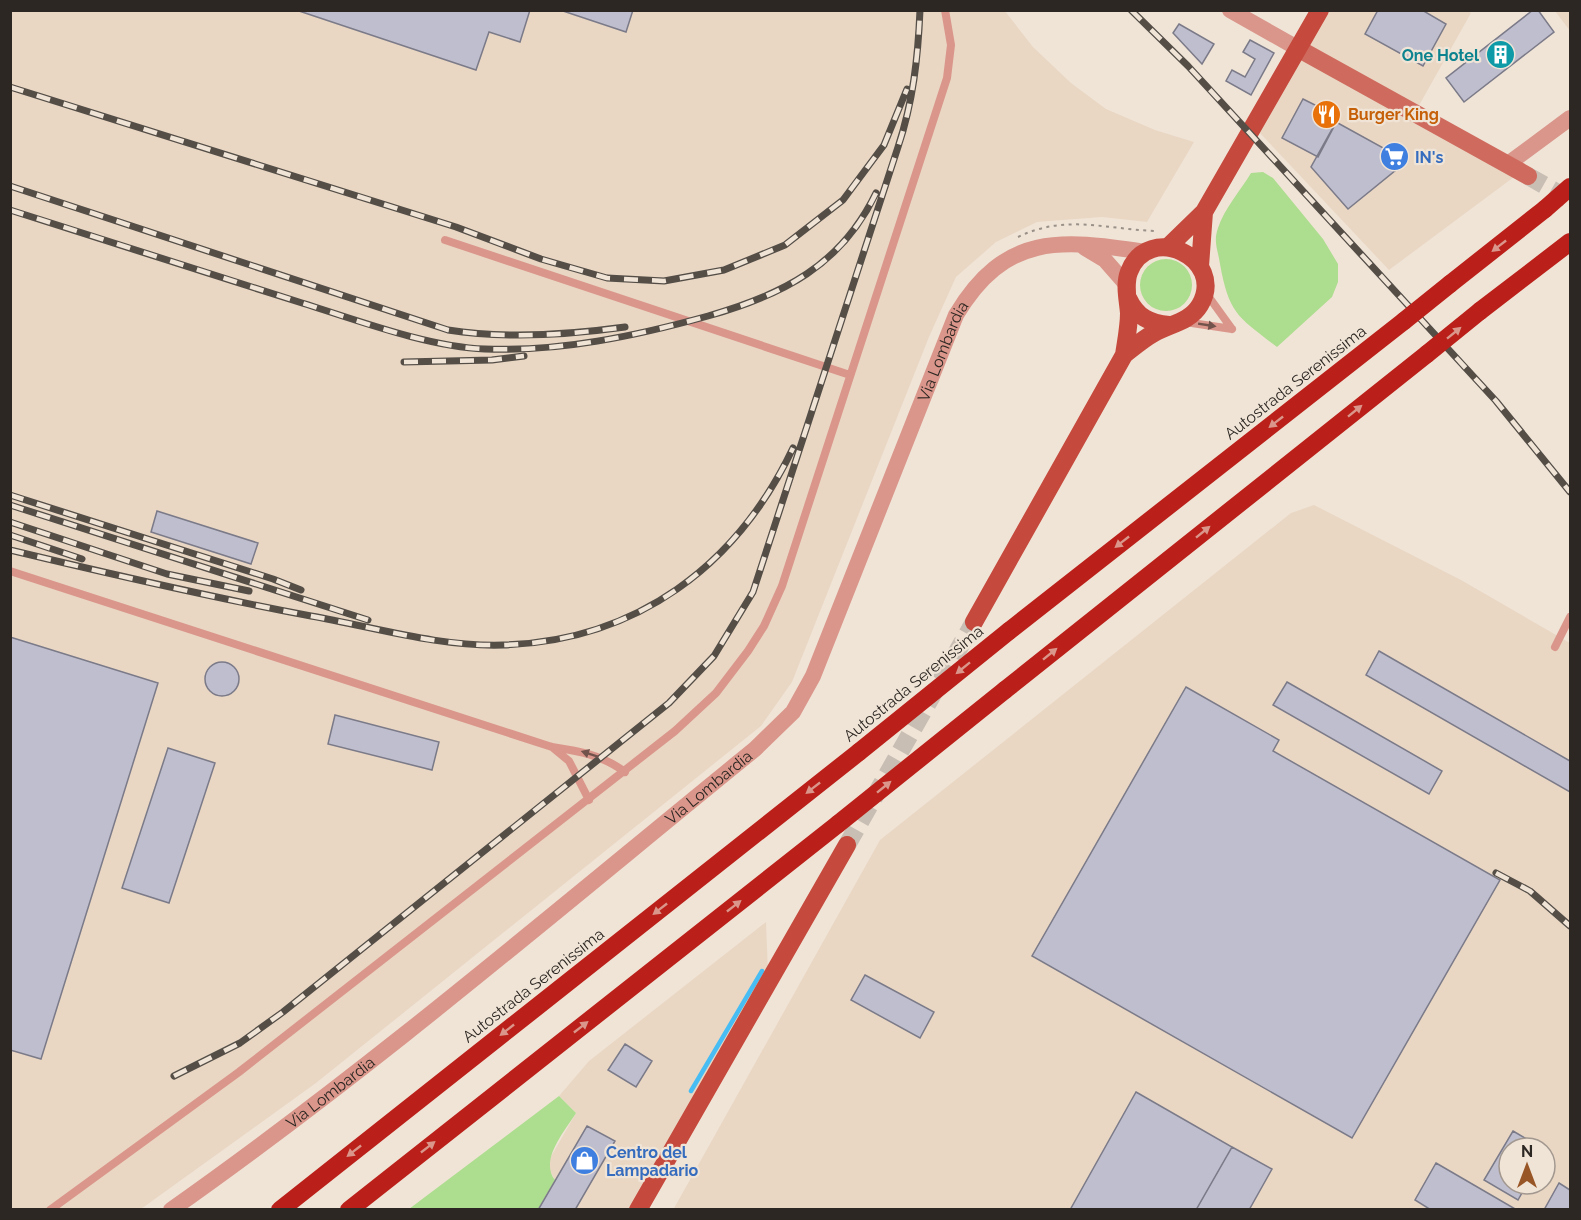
<svg xmlns="http://www.w3.org/2000/svg" width="1581" height="1220" viewBox="0 0 1581 1220" font-family="Raleway,sans-serif">
<style>
.built{fill:#e9d7c4;fill-rule:evenodd}
.green{fill:#addd8e}
.lines{fill:none;stroke-linecap:round;stroke-linejoin:round}
.stream{stroke:#47bdf3;stroke-width:4.5}
.building{fill:#bfbece;stroke:#7b7a88;stroke-width:1.5}
.secondary-tunnel{stroke:#c9beb3;stroke-width:18;stroke-dasharray:18 9;stroke-linecap:butt}
.primary-tunnel{stroke:#c9beb3;stroke-width:18;stroke-dasharray:18 9;stroke-linecap:butt}
.path{stroke:#999087;stroke-width:2;stroke-dasharray:3 4.5;stroke-linecap:butt}
.lane{stroke:#da968b;stroke-width:8}
.street{stroke:#da968b;stroke-width:16}
.secondary{stroke:#cf6b5e;stroke-width:18}
.primary{stroke:#c5493c;stroke-width:18}
.highway{stroke:#ba2019;stroke-width:18}
.rail-casing{stroke:#544e47;stroke-width:7}
.rail{stroke:#f0e4d7;stroke-width:4.5;stroke-dasharray:14;stroke-linecap:butt}
.highway-bridge{stroke:#ba2019;stroke-width:18}
.oneway{fill:#da968b}
.oneway2{fill:#72534c}
.labels{text-anchor:middle;stroke-width:4.5;stroke-linejoin:round;paint-order:stroke}
.culture-label{font-size:16px;font-weight:bold;fill:#0d838f;stroke:#f0e4d7;text-anchor:end}
.food-label{font-size:16px;font-weight:bold;fill:#c56008;stroke:#f0e4d7;text-anchor:start}
.shop-label{font-size:16px;font-weight:bold;fill:#366cbe;stroke:#f0e4d7;text-anchor:start}
.street-label{font-size:16px;fill:#2c2722;stroke:#f0e4d7}
</style>
<rect width="100%" height="100%" fill="#f0e4d7"/>
<path class="built" d="M1466 10 1471 13 1417 109 1306 47 1326 11Z
M10 11H1005L1033 47 1071 83 1106 109 1155 130 1194 142 1147 222 1102 217 1037 222 996 242 956 277 929 337 792 682 761 726 316 1083 141 1209H11Z
M1555 11H1570V31Z
M1301 55 1514 177 1389 270 1258 131Z
M1314 505 1461 580 1570 643V1209L673 1210 880 840 1291 513ZM1509 1148H1545V1184H1509Z
M766 922 768 972 633 1209 538 1210 555 1180 549 1169V1160L576 1113 559 1096 589 1061Z"/>
<path class="green" d="M1263 172 1273 178 1323 239 1338 264V282L1332 297 1277 347C1238 317 1229 314 1220 264 1218 250 1213 242 1218 228 1224 209 1241 190 1251 173Z
M1140 285a26 26 0 1 1 52 0a26 26 0 1 1-52 0Z
M559 1096 576 1113C565 1131 539 1160 555 1180L538 1209H409Z"/>
<g class="lines">
<path class="stream" d="M691 1091 762 971"/>
</g>
<path class="building" d="M296 10H530L520 42 489 32 476 70Z
M560 10H633L626 32Z
M1378 10H1422L1446 24 1423 66 1365 34Z
M1533 10H1538L1554 32 1464 102 1446 78Z
M1179 24 1214 44 1202 64 1173 33Z
M1250 40 1274 53 1251 95 1226 81 1232 70 1245 77 1255 59 1243 52Z
M1303 99 1339 117 1318 157 1282 138Z
M1336 122 1407 161 1348 209 1311 167Z
M157 511 258 543 251 564 151 532Z
M10 637 158 683 41 1059 10 1050Z
M1379 651 1570 761V792L1366 675Z
M205 679a17 17 0 1 1 34 0a17 17 0 1 1-34 0Z
M1287 682 1442 771 1429 794 1273 705Z
M1186 687 1279 740 1273 751 1500 880 1352 1138 1032 956Z
M335 715 439 742 432 770 328 744Z
M168 748 215 763 169 903 122 888Z
M865 975 934 1012 920 1038 851 1000Z
M625 1044 652 1061 636 1087 608 1070Z
M1136 1092 1232 1147 1196 1210H1070Z
M587 1126 615 1141 575 1210H538Z
M1513 1131 1542 1148H1509V1184H1527L1518 1200 1484 1180Z
M1232 1147 1272 1169 1249 1210H1196Z
M1436 1163 1517 1210H1431L1415 1200Z
M1559 1183 1570 1190V1209L1544 1210Z"/>
<g class="lines">
<path class="secondary-tunnel" d="M1528 176 1570 200"/>
<path class="primary-tunnel" d="M847 845 974 622"/>
<path class="path" d="M1018 237C1065 214 1105 229 1154 231"/>
<path class="lane" d="M445 240 850 375
M1206 293 1232 329
M1185 322 1232 329
M10 571 552 747C579 751 602 755 625 772
M1555 647 1570 617
M552 747 569 761 589 800
M50 1210 239 1072 675 731 716 693 748 651 764 626 782 586 947 78 951 45 945 10"/>
<g class="street">
<path d="M1230 10 1299 49"/>
<path d="M1508 164 1570 118"/>
<path d="M1085 248 1105 260 1126 284"/>
<path id="s1" d="M171 1210C374 1067 563 905 755 749L793 712 813 676 956 315C1005 233 1060 239 1145 252"/>
</g>
<path class="secondary" d="M1299 49 1528 176"/>
<path class="primary" d="M1169 246 1204 212 1320 10
M1200 266 1204 212
M1128 298C1137 317 1149 323 1169 325
M974 622 1124 355C1134 347 1143 339 1154 333 1170 324 1190 322 1200 305 1227 258 1148 221 1129 272 1124 285 1128 300 1129 313 1129 327 1126 341 1124 355
M638 1210 847 845"/>
<path class="highway" d="M1450 284 1545 209
M1480 311 1570 242
M1009 631 1404 321
M1005 690 1427 354
M280 1210 859 752
M349 1210 838 824"/>
<defs>
<path id="rail" d="M1131 10 1188 66 1496 401 1570 492
M10 87 456 227 541 259 607 278 664 281 724 270 785 245 843 200 884 145 907 89
M10 186 448 330C506 339 567 335 625 327
M10 210C108 241 205 272 302 303 357 320 428 347 485 349 559 352 636 336 708 316 782 295 841 266 876 193
M404 362 492 360 524 356
M10 495 273 579 301 590
M10 505 368 620
M10 522 167 574 249 591
M10 535 82 559
M10 550C110 574 210 597 311 616 374 627 439 647 503 645 636 641 737 566 793 448
M1496 873 1530 891 1570 926
M174 1076 240 1043 283 1012 669 703 714 656 753 592 898 147C913 102 918 58 920 10"/>
</defs>
<use href="#rail" class="rail-casing"/>
<use href="#rail" class="rail"/>
<path class="highway-bridge" d="M1545 209 1570 187
M1404 321 1450 284
M1427 354 1480 311
M859 752 1009 631
M838 824 1005 690"/>
</g>
<defs><path id="oneway-solid" d="M-6-.8H1V-3.2L6.5 0L1 3.2V.8H-6Z" transform="scale(1.5)"/></defs>
<g class="oneway">
<use href="#oneway-solid" transform="translate(1499 246) rotate(142)"/>
<use href="#oneway-solid" transform="translate(1454 333) rotate(-39)"/>
<use href="#oneway-solid" transform="translate(1355 411) rotate(-39)"/>
<use href="#oneway-solid" transform="translate(1276 422) rotate(142)"/>
<use href="#oneway-solid" transform="translate(1203 532) rotate(-39)"/>
<use href="#oneway-solid" transform="translate(1122 542) rotate(142)"/>
<use href="#oneway-solid" transform="translate(1050 654) rotate(-39)"/>
<use href="#oneway-solid" transform="translate(963 668) rotate(141)"/>
<use href="#oneway-solid" transform="translate(884 787) rotate(-39)"/>
<use href="#oneway-solid" transform="translate(813 788) rotate(142)"/>
<use href="#oneway-solid" transform="translate(734 906) rotate(-38)"/>
<use href="#oneway-solid" transform="translate(660 909) rotate(142)"/>
<use href="#oneway-solid" transform="translate(581 1027) rotate(-38)"/>
<use href="#oneway-solid" transform="translate(507 1030) rotate(142)"/>
<use href="#oneway-solid" transform="translate(428 1147) rotate(-38)"/>
<use href="#oneway-solid" transform="translate(354 1151) rotate(142)"/>
</g>
<g class="oneway2">
<use href="#oneway-solid" transform="translate(1207 325) rotate(9)"/>
<use href="#oneway-solid" transform="translate(590 754) rotate(-162)"/>
</g>
<defs>
<symbol id="building-disc" viewBox="-11 -11 22 22"><circle r="9.5" fill="#0f9aa8" stroke="#f0e4d7"/><path d="M-4-6H4V6H1V3H-1V6H-4ZM-2.5-4.3h1.7v1.8h-1.7ZM.8-4.3h1.7v1.8H.8ZM-2.5-1h1.7V.8h-1.7ZM.8-1h1.7V.8H.8Z" fill="#fff"/></symbol>
<symbol id="restaurant-disc" viewBox="-11 -11 22 22"><circle r="9.5" fill="#e8710a" stroke="#f0e4d7"/><path d="M-5-6h1v4h1v-4h1v4h1v-4h1v5L-1.5 .5V6h-2V.5L-5-1ZM5-6V6H3V1.5H1.5Q1.5-4 5-6Z" fill="#fff"/></symbol>
<symbol id="supermarket-disc" viewBox="-11 -11 22 22"><circle r="9.5" fill="#3f7fe0" stroke="#f0e4d7"/><path d="M-6-5.5h2.5l.6 2H6L4.5 2H-2.5L-4.4-4H-6ZM-1.5 3.2a1.3 1.3 0 1 0 .1 0ZM3 3.2a1.3 1.3 0 1 0 .1 0Z" fill="#fff"/></symbol>
<symbol id="shop-disc" viewBox="-11 -11 22 22"><circle r="9.5" fill="#3f7fe0" stroke="#f0e4d7"/><path d="M-5-2.5h2.3a2.7 3.5 0 0 1 5.4 0H5L5.5 6h-11ZM-1.5-2.5h3a1.5 2.3 0 0 0-3 0Z" fill="#fff"/></symbol>
</defs>
<g fill-rule="evenodd">
<use href="#building-disc" x="1484" y="38" width="33" height="33"/>
<use href="#restaurant-disc" x="1310" y="98" width="33" height="33"/>
<use href="#supermarket-disc" x="1378" y="140" width="33" height="33"/>
<use href="#shop-disc" x="568" y="1144" width="33" height="33"/>
</g>
<g class="labels">
<g class="culture-label">
<text x="1479" y="61">One Hotel</text>
</g>
<g class="food-label">
<text x="1348" y="120">Burger King</text>
</g>
<g class="shop-label">
<text x="1415" y="163">IN's</text>
<text x="606" y="1158">Centro del<tspan x="606" dy="18">Lampadario</tspan></text>
</g>
<g class="street-label">
<text dy="6" stroke="none"><textPath href="#s1" startOffset="1188">Via Lombardia</textPath></text>
<text transform="translate(1295 382) rotate(-38)" y="6">Autostrada Serenissima</text>
<text transform="translate(913 683) rotate(-39)" y="6">Autostrada Serenissima</text>
<text dy="6" stroke="none"><textPath href="#s1" startOffset="684">Via Lombardia</textPath></text>
<text transform="translate(533 985) rotate(-38)" y="6">Autostrada Serenissima</text>
<text dy="6" stroke="none"><textPath href="#s1" startOffset="198">Via Lombardia</textPath></text>
</g>
</g>
<rect width="1581" height="1220" fill="none" stroke="#2c2722" stroke-width="24"/>
<g transform="translate(1527 1166)"><circle r="28" fill="#f0e4d7" stroke="#a2988f" stroke-width="1.5"/>
<path d="M0-4.5L10 22L0 15L-10 22Z" fill="#985525"/>
<text y="-9" font-size="16" font-weight="bold" text-anchor="middle" fill="#2c2722">N</text>
</g>
</svg>
